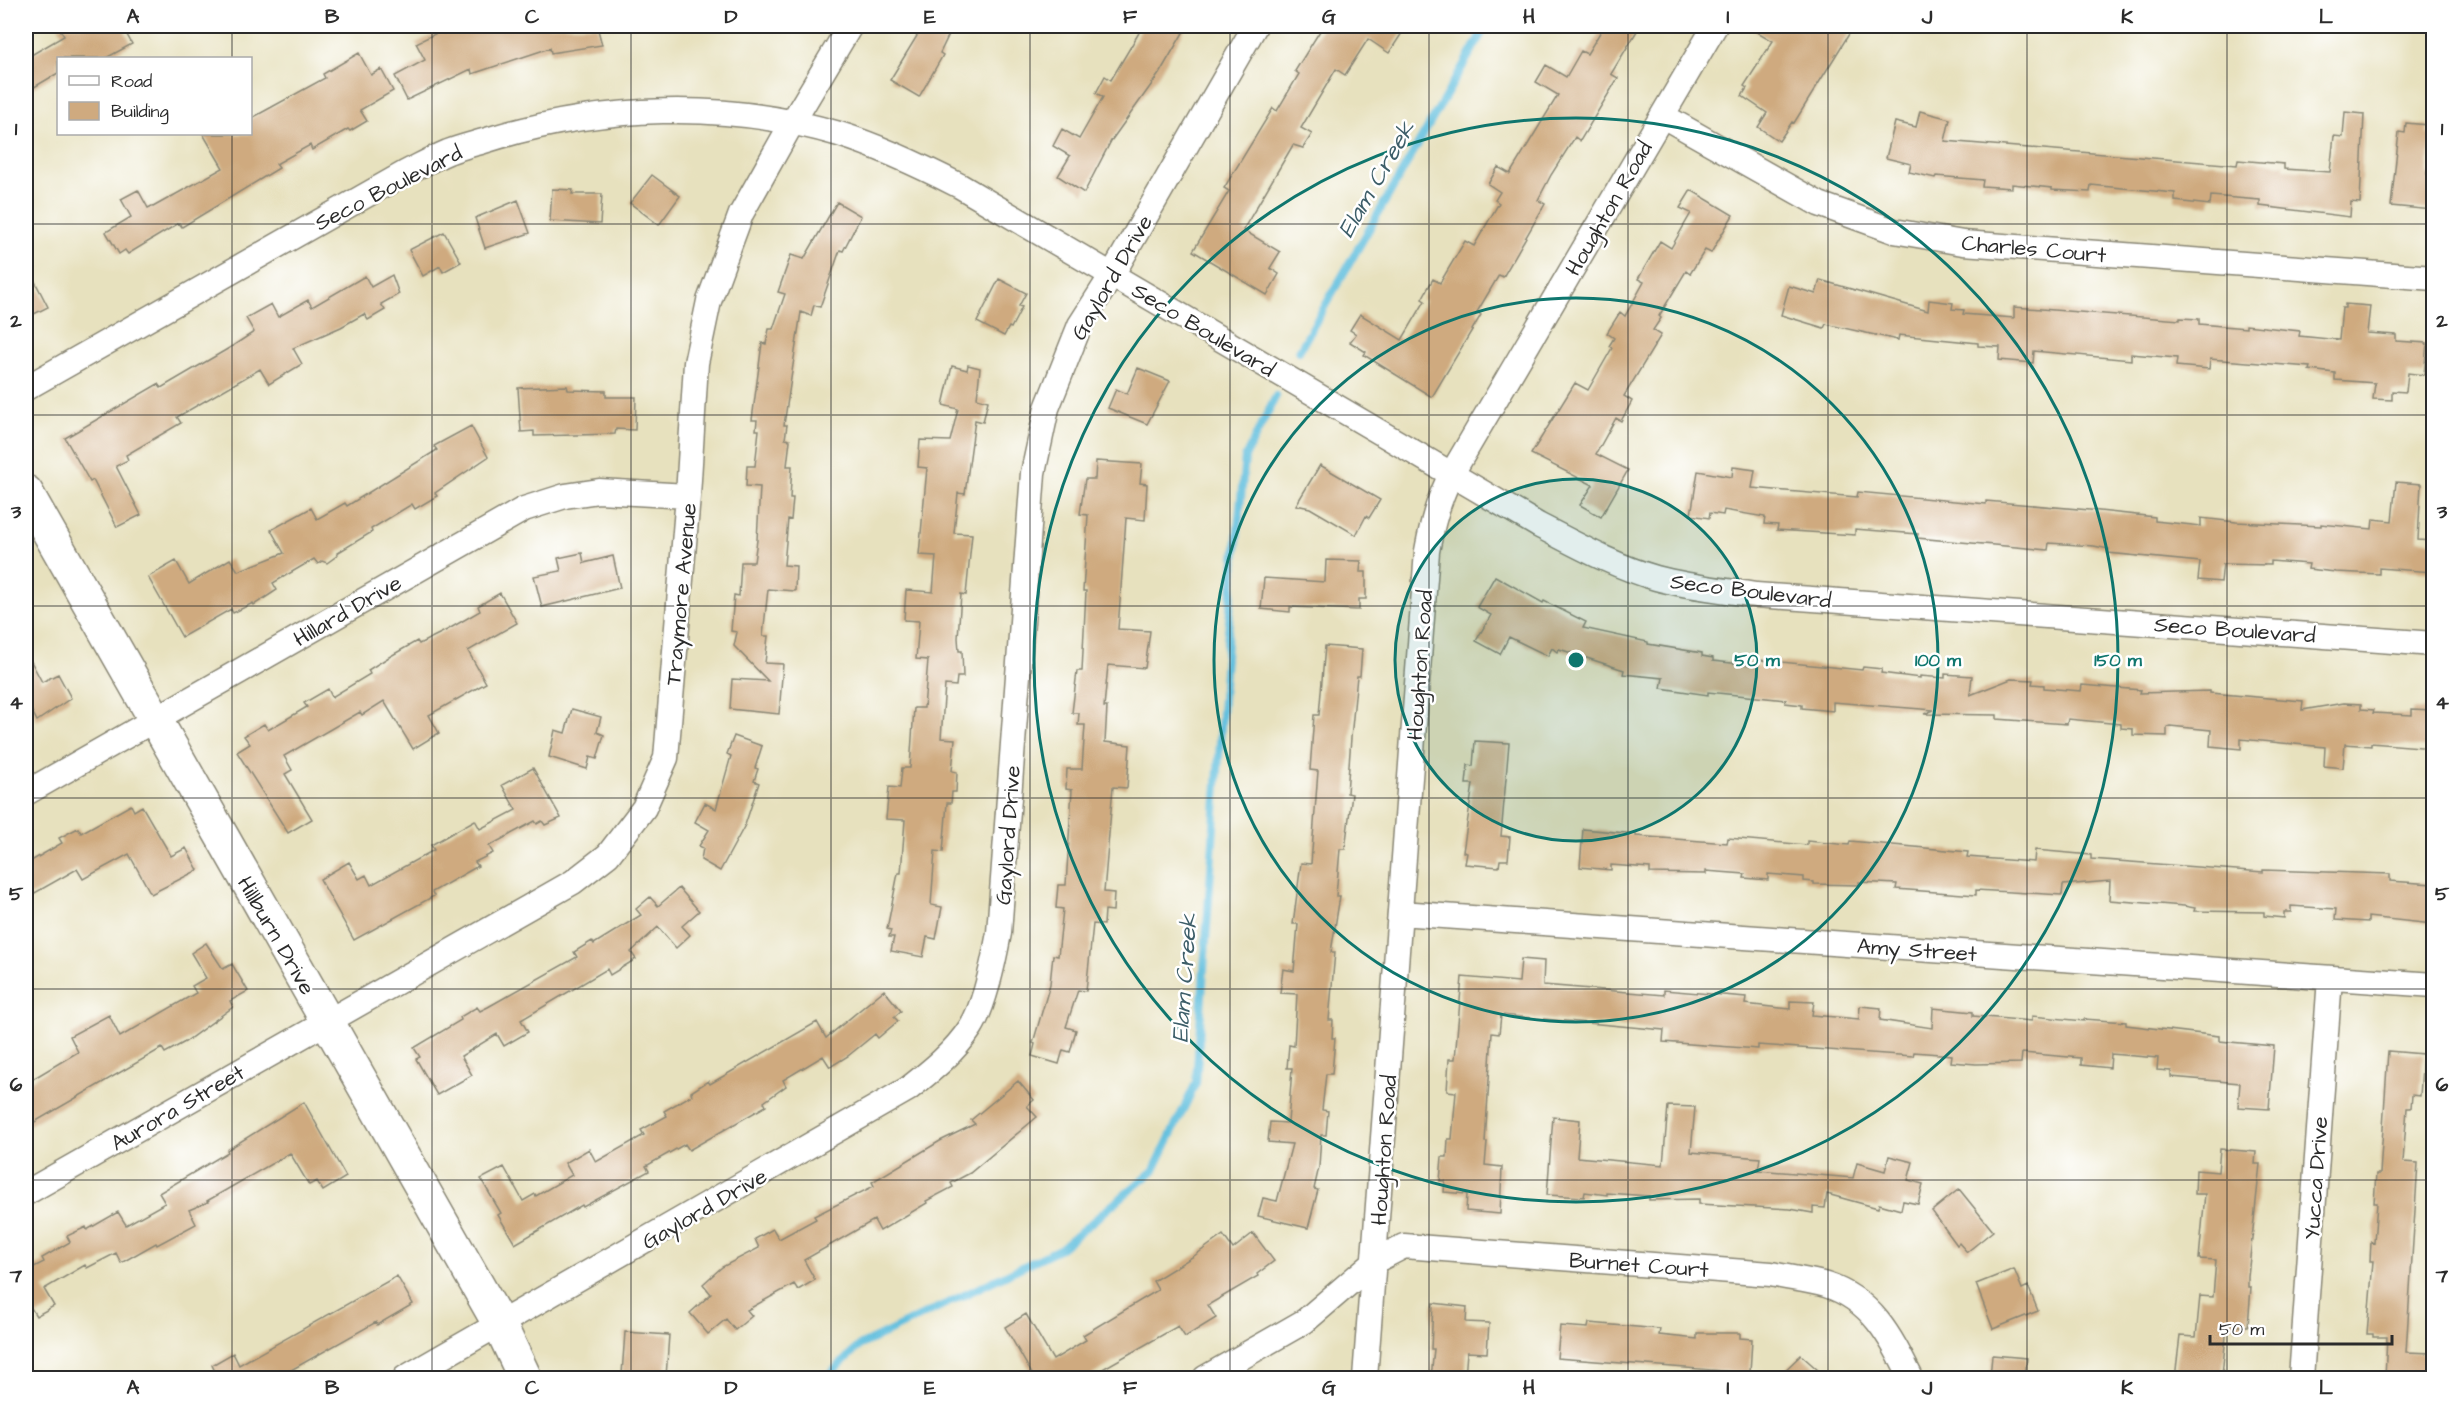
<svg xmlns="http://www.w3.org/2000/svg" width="2459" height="1404" viewBox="0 0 2459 1404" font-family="'Architects Daughter',sans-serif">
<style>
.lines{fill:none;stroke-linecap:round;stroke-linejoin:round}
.stream{stroke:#5ebedd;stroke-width:8}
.building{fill:#cfaa7f}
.street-casing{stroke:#898674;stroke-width:27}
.secondary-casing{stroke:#898674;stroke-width:36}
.street{stroke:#fff;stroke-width:24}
.secondary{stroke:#fff;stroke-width:33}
.grid{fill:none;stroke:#2b2b2b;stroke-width:1.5;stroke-opacity:0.55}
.ring{fill:none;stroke:#0f766e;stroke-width:3}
.labels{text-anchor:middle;stroke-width:5;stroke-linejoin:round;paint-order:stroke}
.street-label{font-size:22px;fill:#2b2b2b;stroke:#fff}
.water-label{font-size:24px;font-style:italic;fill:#3d5e69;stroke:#fff}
.centre{fill:#0f766e;stroke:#fff;stroke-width:3}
.ring-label{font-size:18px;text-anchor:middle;font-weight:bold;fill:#0f766e;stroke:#fff;stroke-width:5;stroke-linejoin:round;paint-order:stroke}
.neatline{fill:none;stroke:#2b2b2b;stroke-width:2}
.grid-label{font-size:20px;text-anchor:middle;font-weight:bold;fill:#2b2b2b}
</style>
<rect width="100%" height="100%" fill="#fff"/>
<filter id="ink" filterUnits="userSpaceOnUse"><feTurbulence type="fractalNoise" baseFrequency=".0167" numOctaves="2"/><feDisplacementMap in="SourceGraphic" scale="12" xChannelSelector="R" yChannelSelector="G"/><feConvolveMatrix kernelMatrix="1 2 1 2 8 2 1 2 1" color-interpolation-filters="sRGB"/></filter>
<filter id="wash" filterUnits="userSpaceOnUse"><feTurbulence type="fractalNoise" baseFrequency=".008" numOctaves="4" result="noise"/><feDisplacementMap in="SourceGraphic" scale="24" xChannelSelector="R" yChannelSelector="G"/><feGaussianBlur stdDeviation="1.35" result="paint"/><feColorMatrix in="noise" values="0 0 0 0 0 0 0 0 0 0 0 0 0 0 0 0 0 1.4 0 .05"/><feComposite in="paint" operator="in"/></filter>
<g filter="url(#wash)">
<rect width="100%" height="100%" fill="#e7e1be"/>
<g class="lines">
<path class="stream" d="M1299 351 1486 26
M826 1378 859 1346 1061 1248 1154 1170 1196 1083 1227 642 1245 457 1276 396"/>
</g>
<g id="blocks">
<path class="building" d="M58 26H122L132 44 106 58H58V73L26 92V58L64 36Z
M451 26H597L602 45 551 53 550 48 472 74 471 69 407 100 395 76 425 60 416 43Z
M923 26H953L940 53 943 55 919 97 890 80Z
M1143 26H1187L1159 74 1111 141 1084 193 1058 176 1070 156 1053 146 1062 129 1079 139 1103 97 1096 93 1105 76 1111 80Z
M1323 26H1390L1402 33 1389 53 1368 39 1345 75 1336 69 1301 128 1312 134 1303 148 1293 145 1243 230 1280 252 1270 268 1279 274 1267 295 1193 251 1229 191 1224 188 1273 108 1277 111 1299 74 1295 71Z
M1604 26H1640L1611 74 1618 78 1580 141 1575 137 1551 175 1538 200 1545 204 1503 277 1499 275 1477 312 1481 315 1432 397 1364 355 1366 352 1350 342 1356 334 1350 330 1360 314 1402 340 1425 301 1422 299 1433 279 1440 283 1465 241 1474 246 1499 203 1495 200 1500 192 1488 184 1498 167 1510 174 1558 95 1536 82 1546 65 1566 77 1581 51 1587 54Z
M1747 26H1854L1794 123 1792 122 1779 141 1758 127 1767 113 1742 96 1747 88 1744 86 1773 41Z
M359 53 371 75 381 69 393 91 360 110 367 121 350 131 348 129 312 150 310 145 276 164 279 168 182 227 179 223 128 254 125 250 119 254 106 232 131 217 121 199 138 190 148 208 152 206 153 207 223 168 203 134H250V119L325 78 323 74Z
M1920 111 1950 119 1945 141 2237 165 2238 160 2284 164V169L2330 172 2334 136 2343 137 2345 112 2364 114 2360 203 2351 202 2350 217 2260 206V200L2211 196 2210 205 2175 201V193L2091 185 2090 192 2052 190V188L2012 184V188L1982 186 1983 180 1936 176 1935 178 1909 172 1911 164 1886 158 1895 122 1916 127Z
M2406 123 2428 125 2427 134H2432L2427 174 2433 175V210L2391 206 2399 132 2405 133Z
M652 175 680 196 659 225 630 203Z
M552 189 573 190 572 194H602L600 224 550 221Z
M1691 190 1733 215 1711 253 1705 250 1690 274 1686 271 1659 316 1661 318 1653 330 1661 335 1624 396 1632 401 1621 421 1616 418 1596 454 1628 470 1601 517 1580 505 1593 485 1531 454 1575 383 1588 390 1612 348 1609 346 1614 338 1607 333 1620 312 1625 316 1644 282 1638 279 1660 241 1671 248 1691 213 1680 208Z
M518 200 530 233 485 248 475 218Z
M837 202 861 216 843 251 840 250 820 307 814 305 811 316 801 312 784 425H787L785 439 790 440 787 466H792L790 498H793L791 520 788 519 784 565 796 566 795 591 768 589 763 636H768L765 663 783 664 779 714 730 709 732 679 768 681 734 646 737 632 731 631 734 595 739 596 741 562H754L757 540 760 487 746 486 747 466H755L759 430H756L757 420H752L762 343 766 344 769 329H773L785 294 778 292 791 255 804 259Z
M444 232 461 262 443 272 440 266 423 276 409 250Z
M26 264 48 307 26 318Z
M392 275 399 294 381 304 385 310 368 320 364 314 341 327 293 348 302 364 269 384 260 369 177 417 181 423 126 455 128 460 116 466 141 515 117 527 93 480 90 482 65 438 158 384 161 388 231 347 254 332 246 318 271 304 278 317 308 300 312 307 365 276 371 287Z
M999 279 1026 293 1019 306 1022 307 1011 328 1009 327 1004 336 977 322Z
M1820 280 1928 311 1929 300 1953 303 1952 309 1964 310 1963 314 2014 318V307L2180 320V318L2199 319V324L2246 328V325L2300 331 2299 336 2339 340 2342 308H2345V304L2370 306 2367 333 2396 335V341L2427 343 2424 375 2408 373 2406 392 2392 391V400L2373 399 2375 383 2335 380V373L2309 370 2310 367 2210 359 2209 369 2176 366 2177 358 2131 354V360L2034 351 2033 363 1999 360 2000 347 1978 346V343L1899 335 1898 340 1826 324 1824 328 1781 315 1789 286 1816 294Z
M968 365 980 368 977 398 988 401 983 422 975 420 965 494 958 493 954 533 972 534 966 595 961 594 958 638 959 651H962L963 677H957L956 686 945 685 941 738 955 739 952 771 957 772 956 792H952L951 803H947L943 852 935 851 931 905 942 907 936 939 927 937 923 957 891 951 894 937H889L891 930 887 929 898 873H901L905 820 886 819 889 787 900 788 902 768H910L914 708H924L928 660 916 659 919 621 904 620 906 590 933 592 936 556 919 555 927 468 918 467 920 440 950 441 958 409 943 405 952 366 967 370Z
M1138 368 1170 381 1147 424 1108 408 1116 389 1127 394Z
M567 386 568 390 606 391V397H636L635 430 616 429 615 434 534 436V431L521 432 518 388Z
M471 426 488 457 435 493 437 496 415 509 412 504 371 529 372 532 337 553 338 555 327 563 322 561 318 564 314 559 273 583 277 590 254 605 253 603 233 613 231 609 182 637 148 577 176 561 189 584 230 559 238 571 284 553 271 530 311 508 317 519 345 503 347 506 437 450 434 446Z
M1096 461 1142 464 1140 483 1147 484 1145 520 1126 518 1118 629 1150 631 1145 668 1108 665 1104 707H1107L1105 742 1130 745 1127 788 1113 787 1104 892 1114 893 1113 911 1105 910 1104 925 1093 924 1086 991 1078 990 1066 1027 1076 1030 1070 1052 1063 1050 1059 1064 1032 1056 1035 1044 1033 1043 1050 984 1053 955 1058 956 1063 909 1056 908 1058 885H1066L1072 790 1066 789 1067 769H1082L1085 725H1078L1079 713H1072L1077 671H1082L1086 591H1083L1088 515 1080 514 1085 479H1095Z
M1320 465 1380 500 1369 518 1366 516 1356 535 1310 508 1296 505Z
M1733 467 1755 470 1752 488 1857 497 1858 492 1986 504V501L2090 510 2155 517V521L2201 526V518L2236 522 2321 526V524L2372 529 2373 519 2392 521 2396 482 2421 484 2418 540 2433 541V572L2379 568V574L2336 572 2308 569 2309 564 2271 561V565L2223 564 2221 582 2198 580 2200 562 2108 553 2109 549 2094 546 2049 543 2048 550 1917 538 1918 534 1855 529V535L1777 530 1778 525 1764 524 1765 517 1724 510 1723 515 1710 513 1709 518 1691 515 1698 471 1732 477Z
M582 553 584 563 613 556 620 588 542 607 534 576 561 571 558 558Z
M1326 560 1361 561 1360 572H1366V599H1359V610L1290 607V612L1261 609 1264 578 1325 582Z
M1495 576 1543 603 1544 601 1586 622 1583 628 1648 642V644L1702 653V656L1713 658V661L1759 666 1760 660 1862 670 1863 667 1882 669 1881 673 1920 678V676L1945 678V674L1972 676 1970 695 2011 679 2033 680 2032 684 2044 685V688L2081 691 2082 685 2141 690 2140 693 2210 691V693L2303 701 2302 710 2344 703 2361 704V709L2374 710 2373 713 2412 715V709L2433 710V748L2371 743V746L2345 744 2343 768 2324 766 2325 747 2241 739V749L2210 746 2211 730 2170 726 2167 727V736L2133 735V729L2121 728V724L2068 719 2067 724 1997 719V715L1924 714 1934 710 1833 702V711L1802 708V705L1785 703 1786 700 1708 692V695L1661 688 1663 678 1623 674 1624 670 1559 649 1557 652 1552 648 1548 656 1509 637 1500 654 1476 641 1491 615 1477 607Z
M500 593 517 623 468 651 486 683 429 715 439 733 413 749 384 701 362 715 360 712 284 756 292 770 285 774 312 819 288 833 237 752 250 744 244 736 264 724 268 730 307 707 304 703 328 689 332 697 370 674 368 670 389 657 417 641 419 644 447 630 480 611 478 606Z
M1325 646 1362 649 1360 676H1357L1351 738 1347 793 1352 794 1345 849H1340L1336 896H1340L1331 952H1335L1329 1020H1333L1332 1038H1335L1332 1074H1326L1322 1110 1328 1111 1326 1135H1321L1319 1167 1314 1189 1318 1190 1308 1228 1258 1216 1263 1198 1277 1201 1292 1144 1268 1142 1270 1122 1288 1123 1292 1068H1287L1289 1045 1294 1046 1297 994 1280 993 1283 969 1294 971 1298 924H1293L1301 863 1311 864 1318 771 1310 770 1314 715H1319Z
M26 652 42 682 58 674 71 698 37 721 26 700Z
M572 709 601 717 597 732 604 735 597 759 590 757 587 769 549 757 555 730 565 733Z
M734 736 762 746 755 768 758 769 754 781 759 783 745 825 720 871 701 860 703 848 699 846 709 830 695 822 705 803 716 809 731 756 727 754Z
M1475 741 1509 743 1501 836 1510 837 1508 860H1500L1499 867 1465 864 1467 853 1463 852 1473 784H1466L1468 765 1473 766Z
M533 768 561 818 545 825 542 821 537 824 535 821 489 846 493 853 475 862 478 866 432 892 434 896 354 940 320 879 349 862 359 879 366 875 371 885 434 850 431 845 475 820 480 829 516 810 502 785Z
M131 805 134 811 142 806 171 856 186 848 198 870 151 894 129 854 83 879 77 869 26 898V864L62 843 59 838 78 828 81 833Z
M1583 829 1636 834V836L1727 843 1728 838 1807 845V841L1849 845 1850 841 1968 852 1967 857 2034 862 2035 850 2091 855V859L2263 872V870L2390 874V881L2433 884V924L2368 917V922L2335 920 2336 909 2291 906V912H2284V918L2264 916V912L2194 911 2195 908 2184 906 2109 900 2110 881 2063 885 2062 895 1976 890V895L1896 889 1897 884 1859 882V885L1814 884V882L1804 881V877L1768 874V880L1744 878 1745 874 1706 871V874L1650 873V868L1611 865V870L1580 867Z
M679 888 699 911 682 926 690 935 676 948 658 927 631 952 636 959 610 975 607 969 521 1020 528 1032 504 1046 497 1034 461 1056 472 1075 437 1095 416 1059 420 1057 414 1048 461 1020 460 1017 477 1007 480 1011 488 1007 577 957 574 952 592 941 594 944 641 915 636 909 650 897 658 906Z
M206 943 223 969 232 964 248 991 230 1001 233 1007 185 1042 165 1053 162 1048 26 1127V1083L78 1052 70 1036 109 1015 120 1037 196 993 192 986 206 978 191 953Z
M1521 959 1544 961 1543 985 1664 995V990L1746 997 1745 1004 1790 1009V1001L1814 1002 1812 1015 1859 1019 1860 1006 1881 1008 1880 1020 1932 1028 1933 1008 1973 1012V1016L2032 1021V1016L2084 1021V1019L2126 1022V1025L2219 1036V1041L2274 1046 2269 1109 2238 1107 2240 1083 2171 1077V1071L2157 1070 2158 1058 2111 1054 2110 1068 2081 1065V1058L2022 1053 2021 1063 1976 1064 1951 1062 1952 1055 1914 1052 1913 1056 1758 1045V1049L1663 1042 1664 1030 1501 1015 1499 1034 1492 1033 1485 1142H1487L1485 1165 1502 1167 1500 1214 1466 1211 1467 1194 1444 1192 1445 1181H1440L1442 1157H1447L1448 1139H1452L1456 1092 1447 1091 1449 1059H1455L1462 977 1519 982Z
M884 990 901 1011 894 1017 898 1021 878 1038 875 1034 848 1056 830 1067 823 1056 783 1080 786 1086 764 1102 766 1106 689 1150 685 1144 646 1166 649 1171 583 1207 582 1205 515 1244 498 1215 501 1213 481 1179 504 1167 523 1201 535 1194 536 1196 572 1175 565 1163 589 1149 596 1162 644 1135 641 1130 667 1116 664 1111 692 1095 691 1092 708 1081 710 1084 817 1022 826 1038Z
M2388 1051 2423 1054 2420 1096 2412 1095 2411 1108H2407L2403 1162 2418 1163 2406 1352 2432 1353 2430 1378H2385L2387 1337H2373V1334H2367L2373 1261H2370L2371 1242 2374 1243 2377 1203H2374L2376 1174H2380Z
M1018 1081 1034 1100 1027 1106 1037 1117 970 1173 951 1183 953 1187 926 1201 927 1203 880 1231 874 1220 804 1260 815 1280 798 1290 794 1284 747 1310 752 1316 735 1330 726 1319 708 1334 690 1313 711 1294 703 1284 722 1267 759 1248 755 1239 773 1229 779 1239 816 1219 814 1216 874 1186 872 1182 940 1141 975 1124 971 1120Z
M304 1102 346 1177 323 1191 317 1181 309 1185 290 1153 207 1201 208 1202 189 1210 196 1224 157 1245 156 1243 121 1263 116 1253 87 1268 85 1265 44 1289 54 1306 36 1316 26 1300V1257L32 1268 44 1262 42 1258 70 1242 67 1236 86 1227 87 1230 118 1212 126 1225 165 1203 159 1193 228 1152 227 1150Z
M1668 1106 1695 1107 1691 1152 1760 1158 1758 1170 1853 1178 1857 1163 1885 1171 1889 1156 1913 1162 1908 1180 1923 1184 1918 1204 1903 1201 1901 1210 1879 1204 1878 1208 1827 1194 1825 1208 1813 1207V1213L1790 1209 1699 1204V1199L1649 1200V1196L1607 1193V1195L1585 1192 1584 1197 1547 1195 1553 1117 1580 1120 1577 1157 1663 1165Z
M2220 1149 2256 1152 2255 1164H2260L2248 1276V1287H2251L2248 1326H2227L2222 1375 2207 1373V1378H2175L2180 1336 2196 1337 2200 1296 2213 1297 2216 1260 2199 1259 2205 1194H2195L2196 1170 2218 1172Z
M1959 1189 1993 1231 1967 1252 1959 1243 1957 1245 1932 1211Z
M1253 1233 1274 1261 1257 1274 1258 1276 1208 1305 1216 1318 1185 1337 1178 1326 1087 1378H1024L1032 1374 1005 1327 1026 1314 1053 1360 1086 1340 1083 1335 1158 1290 1153 1281 1194 1256 1223 1235 1233 1249Z
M2014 1269 2022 1289 2028 1286 2038 1311 1993 1329 1976 1284Z
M397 1276 413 1304 377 1325 376 1322 277 1378H218L212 1365 233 1353 239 1365Z
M1433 1303 1467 1307 1466 1322 1489 1323 1487 1353 1467 1352 1465 1378H1431L1434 1349H1431Z
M1589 1323 1660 1329 1659 1335 1697 1339V1333H1740V1338L1752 1339 1750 1373 1557 1358 1560 1326 1588 1328Z
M625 1332 669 1335 666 1377 627 1378V1374H622Z
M1801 1355 1827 1378H1777Z
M1992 1355 2027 1358 2025 1378H1990Z"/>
</g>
</g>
<g filter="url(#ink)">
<use href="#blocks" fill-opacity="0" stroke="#898674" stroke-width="1.5"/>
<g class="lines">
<defs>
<path id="street" d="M1663 116 1819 204 1894 231 1963 243 2434 278
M26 388 407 172C421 165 434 158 448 152 461 147 474 144 487 140 600 105 725 100 839 134 881 147 921 166 960 186L1538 525C1577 545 1614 566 1656 578 1689 587 1723 590 1756 595L2434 644
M26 793 524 509 565 496 599 491 688 496
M1400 913 2434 985
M26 1193 573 882 608 855 644 808 666 758 688 496 696 363 709 301 741 214 792 123 850 26
M405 1378 908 1089C931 1071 954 1053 971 1027 985 1005 994 960 999 933L1033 473 1047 408 1080 325 1112 275 1255 26
M1205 1378 1305 1321 1375 1261 1404 1246 1771 1274C1789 1278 1809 1280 1826 1285 1873 1300 1891 1338 1911 1378
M1365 1378 1427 551C1432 524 1438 500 1451 475L1715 26
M2301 1378 2330 978"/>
<path id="secondary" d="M26 492 500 1325 525 1378"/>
</defs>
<use href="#street" class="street-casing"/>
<use href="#secondary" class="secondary-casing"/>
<use href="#street" class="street"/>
<use href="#secondary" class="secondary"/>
</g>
</g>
<path class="grid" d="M232 26V58M432 26V1378M631 26V1378M831 26V1378M1030 26V1378M1230 26V1378M1429 26V1378M1628 26V1378M1828 26V1378M2027 26V1378M2227 26V1378M232 134V1378M26 224H2434M26 415H2434M26 606H2434M26 798H2434M26 989H2434M26 1180H2434"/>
<circle cx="1576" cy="660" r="181" fill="#0f766e" fill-opacity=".12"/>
<g class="ring">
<circle cx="1576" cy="660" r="181"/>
<circle cx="1576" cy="660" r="362"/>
<circle cx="1576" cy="660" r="542"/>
</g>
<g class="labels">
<g class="street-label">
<text transform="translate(388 187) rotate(-27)" y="8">Seco Boulevard</text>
<text transform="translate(1608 208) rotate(-60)" y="8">Houghton Road</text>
<text transform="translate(2034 248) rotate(5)" y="8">Charles Court</text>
<text transform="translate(1111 277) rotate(-60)" y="8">Gaylord Drive</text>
<text transform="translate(1204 329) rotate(31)" y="8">Seco Boulevard</text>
<text transform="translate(1751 590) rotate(7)" y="8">Seco Boulevard</text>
<text transform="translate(680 594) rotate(-85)" y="8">Traymore Avenue</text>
<text transform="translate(347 610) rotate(-30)" y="8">Hillard Drive</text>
<text transform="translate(2235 629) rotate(4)" y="8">Seco Boulevard</text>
<text transform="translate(1419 665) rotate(-86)" y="8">Houghton Road</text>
<text transform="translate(1007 835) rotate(-86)" y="8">Gaylord Drive</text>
<text transform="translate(277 935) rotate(60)" y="8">Hillburn Drive</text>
<text transform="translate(1917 949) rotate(4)" y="8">Amy Street</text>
<text transform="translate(177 1107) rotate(-30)" y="8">Aurora Street</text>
<text transform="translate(1383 1150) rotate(-86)" y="8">Houghton Road</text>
<text transform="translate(2315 1178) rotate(-86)" y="8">Yucca Drive</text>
<text transform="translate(704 1208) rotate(-30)" y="8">Gaylord Drive</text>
<text transform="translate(1639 1264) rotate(4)" y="8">Burnet Court</text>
</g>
<g class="water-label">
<text transform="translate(1376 179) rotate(-60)" y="8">Elam Creek</text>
<text transform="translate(1184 978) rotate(-86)" y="8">Elam Creek</text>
</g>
</g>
<circle cx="1576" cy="660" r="9" class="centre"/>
<g class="ring-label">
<text x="1757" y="666">50 m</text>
<text x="1938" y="666">100 m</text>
<text x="2118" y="666">150 m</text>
</g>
<rect width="2459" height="1404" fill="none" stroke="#fff" stroke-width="66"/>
<rect x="57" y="57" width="195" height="78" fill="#ffffff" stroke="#aaaaaa" stroke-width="1.5"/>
<rect x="69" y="76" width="30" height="9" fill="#ffffff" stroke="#aaaaaa" stroke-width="1.5"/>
<text x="111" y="87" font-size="18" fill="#2b2b2b">Road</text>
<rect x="69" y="102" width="30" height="18" fill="#cfaa7f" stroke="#aaaaaa" stroke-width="1.5"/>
<text x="111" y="117" font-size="18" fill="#2b2b2b">Building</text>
<path d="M2210 1335v9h182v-9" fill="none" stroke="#2b2b2b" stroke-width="3"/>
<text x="2219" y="1335" font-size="18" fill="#2b2b2b" stroke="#ffffff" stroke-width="4.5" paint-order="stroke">50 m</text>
<rect x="33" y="33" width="2393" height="1338" class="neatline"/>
<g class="grid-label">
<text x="133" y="23">A</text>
<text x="332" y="23">B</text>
<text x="532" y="23">C</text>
<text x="731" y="23">D</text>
<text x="930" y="23">E</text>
<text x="1130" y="23">F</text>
<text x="1329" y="23">G</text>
<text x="1529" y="23">H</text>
<text x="1728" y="23">I</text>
<text x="1927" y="23">J</text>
<text x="2127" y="23">K</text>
<text x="2326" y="23">L</text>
<text x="16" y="135">1</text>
<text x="2442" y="135">1</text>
<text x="16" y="327">2</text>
<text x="2442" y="327">2</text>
<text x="16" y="518">3</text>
<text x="2442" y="518">3</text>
<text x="16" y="709">4</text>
<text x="2442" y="709">4</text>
<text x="16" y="900">5</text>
<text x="2442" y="900">5</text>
<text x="16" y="1091">6</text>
<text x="2442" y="1091">6</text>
<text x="16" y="1282">7</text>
<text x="2442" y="1282">7</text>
<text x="133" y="1394">A</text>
<text x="332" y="1394">B</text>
<text x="532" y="1394">C</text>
<text x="731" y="1394">D</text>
<text x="930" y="1394">E</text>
<text x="1130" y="1394">F</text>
<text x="1329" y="1394">G</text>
<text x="1529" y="1394">H</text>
<text x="1728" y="1394">I</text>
<text x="1927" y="1394">J</text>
<text x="2127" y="1394">K</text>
<text x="2326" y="1394">L</text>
</g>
</svg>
